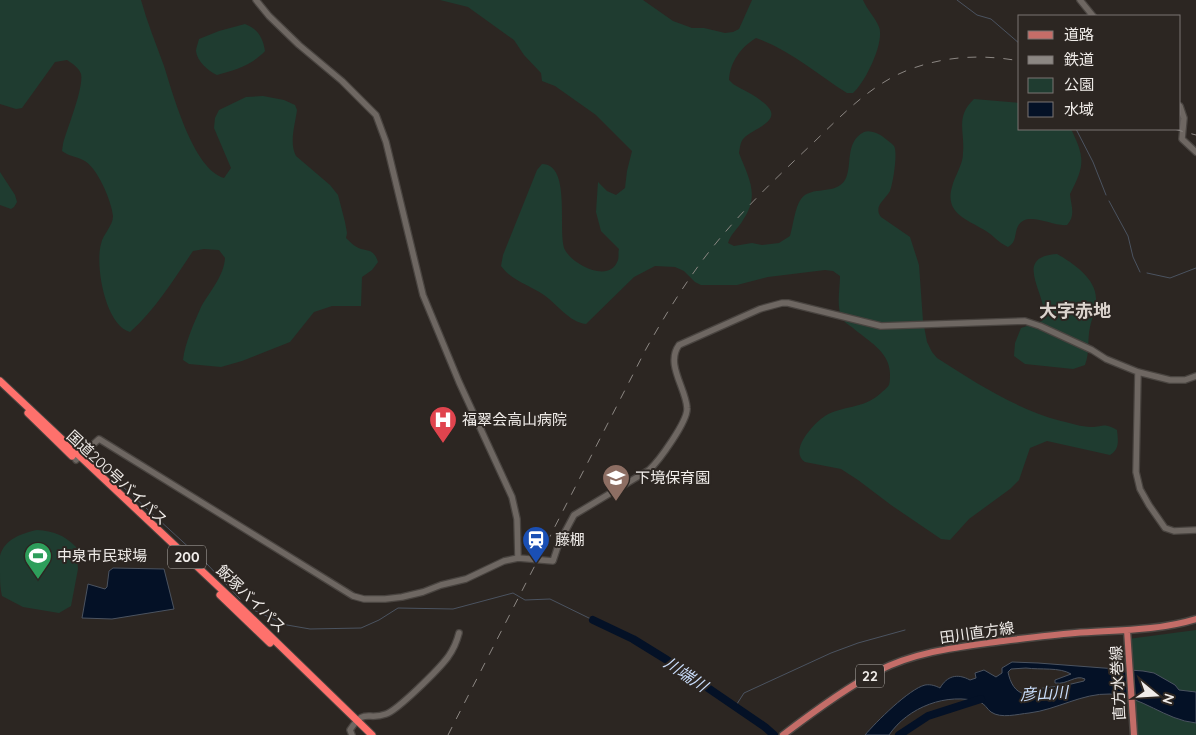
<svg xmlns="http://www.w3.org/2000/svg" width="1196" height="735" viewBox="0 0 1196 735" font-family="Quicksand,'Noto Sans JP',sans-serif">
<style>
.green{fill:#1f3c30}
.water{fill:#041126;stroke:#4b5360;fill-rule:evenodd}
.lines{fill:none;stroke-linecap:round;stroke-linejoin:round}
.stream{stroke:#4b5360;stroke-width:1}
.river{stroke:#041126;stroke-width:8}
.secondary-casing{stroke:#494440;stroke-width:8}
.primary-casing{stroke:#494440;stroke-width:9}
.highway-casing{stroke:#494440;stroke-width:9}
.secondary{stroke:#6e6762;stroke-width:5.5}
.primary{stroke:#c46d68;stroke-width:6}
.highway{stroke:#fe716c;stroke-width:7}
.rail{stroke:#8c8783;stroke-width:1;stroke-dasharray:9 9;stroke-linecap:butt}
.labels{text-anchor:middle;stroke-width:4;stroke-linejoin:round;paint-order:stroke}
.shield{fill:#2c2622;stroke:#b5b1ad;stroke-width:1}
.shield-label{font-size:14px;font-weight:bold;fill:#f0ece9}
.poi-label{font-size:15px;fill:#f0ece9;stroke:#2c2622;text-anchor:start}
.street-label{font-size:15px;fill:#f0ece9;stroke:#2c2622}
.water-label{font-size:16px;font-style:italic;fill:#cadefc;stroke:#2c2622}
.quarter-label{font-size:18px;font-weight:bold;fill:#dbd3cd;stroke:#2c2622}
</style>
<rect width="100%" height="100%" fill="#2c2622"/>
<path class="green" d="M0 0H141C147 22 156 44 164 66 173 94 193 169 224 178L231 168 214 128 215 118 219 110 246 97 263 96 284 100 295 105 297 110C295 125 289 143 296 156L330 185 338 195 345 222 347 233 346 238C348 240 352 244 355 246 365 253 373 246 378 262L372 270 362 277 361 306H332L314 312 290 342 242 361 221 367 189 364 183 360C185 343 194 323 201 307 210 291 224 276 225 258L219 250 204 249 193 251C174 279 156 309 130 332 105 325 95 265 101 244 103 234 113 226 113 216 112 202 97 166 83 160 75 156 71 157 62 151L63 144C67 129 84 88 81 74 79 68 73 64 67 60L55 62 22 108 16 109 0 104Z
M440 0H643L673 21 692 28H704L725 33 733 32 739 29 752 0H863C867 10 875 17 879 27 885 42 865 83 853 93H847C818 75 789 49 756 38 741 47 730 62 729 80L733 84C743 90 755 95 764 103 786 121 753 128 744 138 740 142 740 148 739 153 749 179 760 195 743 220 738 229 731 233 728 243L734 246 752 243 762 245 779 243 790 236C793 226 795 207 801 199 811 185 835 196 845 180 853 167 844 142 864 132 870 130 877 133 882 136 885 139 891 142 894 146 898 152 893 184 890 191 885 200 873 206 881 217L910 237 919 265 923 321 927 342 932 352 937 358C976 383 1016 409 1061 421 1070 423 1082 427 1091 427 1104 427 1103 422 1117 430 1118 440 1120 449 1110 455L1047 441 1030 448 1019 480 1010 489 969 519 950 540 941 539 891 505 858 480 841 469 805 462C788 451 814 423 825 416 843 405 862 410 881 393 883 391 887 388 889 385 890 382 890 377 890 373 889 351 868 341 853 328 849 325 844 322 842 318 836 306 840 289 840 276L833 271 825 270 768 277 737 285H701L695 282 684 271 675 267 655 266 634 277 586 324C569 322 558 305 544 295 529 285 512 281 501 266L503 255 537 170 542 164C572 164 557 232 565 250 573 265 610 284 618 260 619 257 618 252 619 249L601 231 596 212 598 182 607 191 616 195 625 188 627 171 632 151 596 115 555 86 542 81 541 73 524 55 514 40 468 7Z
M245 24C258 29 263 38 265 51 252 65 235 70 217 75 208 71 197 61 196 51 196 48 198 43 199 39L219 31Z
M974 99 1020 103V129H1071C1085 158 1085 165 1070 194 1071 206 1076 215 1067 225 1053 227 1027 210 1018 226 1014 234 1017 242 1008 247 999 243 994 236 986 231 969 220 944 214 952 187 955 175 963 165 963 153 965 131 955 117 974 99Z
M0 172 15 195 17 202 14 207 11 209 0 205Z
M1057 254C1073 263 1097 279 1096 300 1096 309 1092 318 1090 327 1087 341 1090 352 1085 365L1073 369 1025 364 1014 356 1015 343 1021 328 1042 321C1053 300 1008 257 1057 254Z
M37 530C54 531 64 535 76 547L78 569 71 606 59 613 23 607 2 596C0 588 0 580 0 572 0 567 0 561 0 556 4 539 23 533 37 530Z
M1196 630V735H1134L1128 639Z"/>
<path class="water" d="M113 568 164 569 174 609 112 619 82 618 88 584 105 589 107 587 109 571Z
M1012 662 1038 663 1143 671 1154 673 1175 685 1179 690 1196 692V723C1165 720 1142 696 1110 694 1082 693 1056 710 1029 713 1018 714 1001 719 991 712 987 709 985 704 980 702 947 692 908 707 889 735H865C876 722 909 689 925 685 931 684 936 686 940 688 947 676 957 673 970 680L976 678 975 673 984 670 996 677 1002 673V668ZM1026 668C1040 670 1060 667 1071 674L1055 680V683C1068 685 1075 674 1085 679L1084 681 1067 685 1029 690 1026 694C1015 693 1010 682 1008 672L1011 669Z"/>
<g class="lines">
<path class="stream" d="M957 0 977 15 991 19 1020 44
M1076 129 1093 162 1106 195
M1109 201 1128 236 1133 257 1140 272
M1147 273 1170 278 1196 268
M96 462 207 564 240 599
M251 609 287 625 310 629 361 628 379 620 398 608 453 609 513 593 525 600 550 599 593 620
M735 707 744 693 831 653 858 643 905 630"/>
<path class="river" d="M593 620 633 639 667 660 765 727 774 735
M899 735 928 716 981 699"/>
<defs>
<path id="secondary" d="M256 0 269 16 299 45 342 81 376 115 386 142 423 295 459 382 512 497 517 519 518 558
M1080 0 1093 16
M1180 106 1184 118 1182 139 1196 152
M1138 372 1136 472 1140 489 1149 505 1165 528 1174 531 1196 530
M76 460 99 439 353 596 364 599H385L402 597 423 592 441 585 466 579 504 561 518 558 553 561 559 543 574 515 649 470C659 461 688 421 687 408 686 388 665 364 679 345L760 309 782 303H788L881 326 1025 321 1040 326 1092 350 1106 359 1138 372 1170 380H1185L1196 376
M352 735 350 730C365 707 367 721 386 714 398 710 439 669 448 657 453 650 457 641 459 633"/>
<path id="primary" d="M1127 630 1134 735
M783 735C813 712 844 689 878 671 917 651 960 647 1003 641 1027 638 1051 635 1075 633 1115 630 1157 631 1196 619"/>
<path id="highway" d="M0 381 237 604 372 735
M28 413 72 456
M220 595 270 643"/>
</defs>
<use href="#secondary" class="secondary-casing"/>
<use href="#primary" class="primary-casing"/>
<use href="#highway" class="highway-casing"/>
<use href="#secondary" class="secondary"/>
<use href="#primary" class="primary"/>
<use href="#highway" class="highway"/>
<path class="rail" d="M1174 129 1196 135
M448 735 646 349C664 317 683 286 705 257 737 215 775 179 812 144 841 116 870 85 908 70 945 56 981 54 1020 61"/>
</g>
<defs>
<symbol id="hospital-pin" viewBox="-11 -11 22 30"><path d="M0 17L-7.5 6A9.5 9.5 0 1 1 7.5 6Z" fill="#e0444e" stroke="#2c2622"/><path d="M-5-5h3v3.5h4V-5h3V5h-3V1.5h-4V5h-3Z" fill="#fff"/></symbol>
<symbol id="school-pin" viewBox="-11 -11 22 30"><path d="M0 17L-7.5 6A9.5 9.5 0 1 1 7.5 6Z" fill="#8d6e63" stroke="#2c2622"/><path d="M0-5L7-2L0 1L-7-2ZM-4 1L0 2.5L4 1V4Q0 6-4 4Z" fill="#fff"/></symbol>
<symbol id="station-pin" viewBox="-11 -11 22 30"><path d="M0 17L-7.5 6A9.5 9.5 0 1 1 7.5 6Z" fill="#1a4fb4" stroke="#2c2622"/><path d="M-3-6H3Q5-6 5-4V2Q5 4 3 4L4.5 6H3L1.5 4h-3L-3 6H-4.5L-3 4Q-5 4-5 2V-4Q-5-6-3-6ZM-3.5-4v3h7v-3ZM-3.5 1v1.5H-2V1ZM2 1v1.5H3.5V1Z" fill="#fff"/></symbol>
<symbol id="stadium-pin" viewBox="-11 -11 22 30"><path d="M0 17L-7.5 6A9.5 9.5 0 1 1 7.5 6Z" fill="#2e9e5b" stroke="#2c2622"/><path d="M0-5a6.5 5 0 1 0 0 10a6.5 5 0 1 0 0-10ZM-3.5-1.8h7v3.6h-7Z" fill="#fff"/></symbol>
</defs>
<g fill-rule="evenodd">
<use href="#hospital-pin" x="427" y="404" width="32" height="43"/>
<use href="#school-pin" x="600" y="462" width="32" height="43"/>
<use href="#station-pin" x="520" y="524" width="32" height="43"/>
<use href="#stadium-pin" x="22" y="540" width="32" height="43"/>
</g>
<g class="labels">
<g class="shield">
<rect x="168" y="545.5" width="38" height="23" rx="4"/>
<rect x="856" y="664.5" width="28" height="23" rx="4"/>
</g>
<g class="shield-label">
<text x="187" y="562">200</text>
<text x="870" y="681">22</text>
</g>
<g class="poi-label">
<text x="462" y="425">福翠会高山病院</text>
<text x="635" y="483">下境保育園</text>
<text x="555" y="545">藤棚</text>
<text x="57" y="561">中泉市民球場</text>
</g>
<g class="street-label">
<text transform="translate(117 478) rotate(43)" y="5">国道200号バイパス</text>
<text transform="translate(251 599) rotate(44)" y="5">飯塚バイパス</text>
<text transform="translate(977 633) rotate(-8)" y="5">田川直方線</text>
<text transform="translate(1118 683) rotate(-93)" y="5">直方水巻線</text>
</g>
<g class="water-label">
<text transform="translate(686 674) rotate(34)" y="6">川端川</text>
<text transform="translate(1044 693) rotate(-3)" y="6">彦山川</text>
</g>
<g class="quarter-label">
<text x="1075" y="317">大字赤地</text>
</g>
</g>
<rect x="1018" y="15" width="162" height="115" fill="#2c2622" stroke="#7a7572"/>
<rect x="1028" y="31" width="25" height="8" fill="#c46d68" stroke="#7a7572"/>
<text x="1064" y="40" font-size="15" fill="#f0ece9">道路</text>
<rect x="1028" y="56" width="25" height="8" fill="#8c8783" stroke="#7a7572"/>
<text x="1064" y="65" font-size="15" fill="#f0ece9">鉄道</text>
<rect x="1028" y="78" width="25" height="15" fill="#1f3c30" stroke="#7a7572"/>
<text x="1064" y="90" font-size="15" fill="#f0ece9">公園</text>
<rect x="1028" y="102" width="25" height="15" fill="#041126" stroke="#7a7572"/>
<text x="1064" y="115" font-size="15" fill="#f0ece9">水域</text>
<g transform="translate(1156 695) rotate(108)" stroke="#2c2622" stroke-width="4" paint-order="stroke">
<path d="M0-4L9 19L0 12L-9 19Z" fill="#f0ece9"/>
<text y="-8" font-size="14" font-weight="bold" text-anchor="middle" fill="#f0ece9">N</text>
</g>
</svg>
